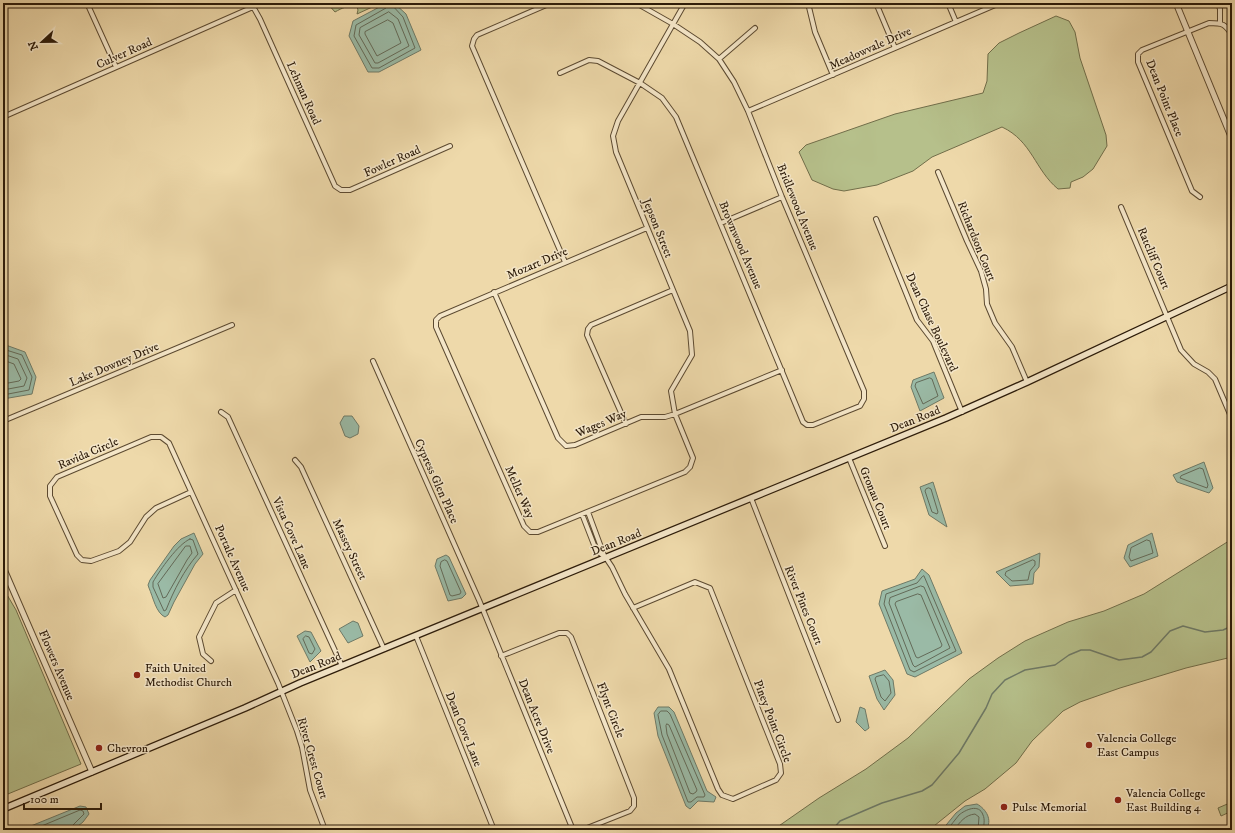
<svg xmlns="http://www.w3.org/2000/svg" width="1235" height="833" viewBox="0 0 1235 833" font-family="'IM FELL DW Pica',serif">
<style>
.green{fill:#b6c08b;stroke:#716e4a}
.water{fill:#9abaa6;stroke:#6e7a67}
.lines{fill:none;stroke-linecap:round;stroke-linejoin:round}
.shore{stroke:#636a58;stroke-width:1}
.stream{stroke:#6e7a67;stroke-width:1.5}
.minor-casing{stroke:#5c4a31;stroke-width:6}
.tertiary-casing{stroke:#5c4a31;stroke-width:7}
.secondary-casing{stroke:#2c1b09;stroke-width:8}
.minor{stroke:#f4e6c8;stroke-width:4}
.tertiary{stroke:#f4e6c8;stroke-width:5}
.secondary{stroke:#f4e6c8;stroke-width:5.5}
.poi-dot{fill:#8f2418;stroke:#f4e6c8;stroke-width:1.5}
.labels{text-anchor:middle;stroke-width:3;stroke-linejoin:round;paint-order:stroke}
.street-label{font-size:12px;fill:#2c1b09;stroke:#f4e6c8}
.poi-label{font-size:12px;fill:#2c1b09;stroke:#f4e6c8;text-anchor:start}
</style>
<rect width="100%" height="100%" fill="#eed9aa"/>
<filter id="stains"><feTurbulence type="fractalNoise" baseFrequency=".005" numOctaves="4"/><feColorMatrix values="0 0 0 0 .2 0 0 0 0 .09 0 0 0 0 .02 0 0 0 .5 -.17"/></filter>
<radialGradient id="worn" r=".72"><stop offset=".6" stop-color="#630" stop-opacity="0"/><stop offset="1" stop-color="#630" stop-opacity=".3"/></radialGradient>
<path class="green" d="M327 3H381L357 14 358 10 357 7C348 5 342 8 335 12Z
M1056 16 1069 21 1075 32 1080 58 1106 135 1107 146 1093 169 1083 177 1071 182 1070 188 1058 189C1035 170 1032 141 1002 127L932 157 913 171 877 185 844 191 833 189 812 180 799 152 806 145 895 114 983 93 987 81 988 54 999 43 1019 33Z
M1232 539V657L1186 668 1120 688 1080 702 1063 711 1032 741 1016 763 985 789 965 801 929 830H773L819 798 866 769 908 738 969 679 998 658 1025 641 1068 622 1104 611 1144 594Z
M3 588 16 610 81 764 3 796Z
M1232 802V811L1221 816 1218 808Z"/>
<path class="water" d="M387 3H394L406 14 421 50 379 72H368L349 36 353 21Z
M3 344 25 352 36 377 32 394 3 399Z
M934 372 944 398 920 411 911 387 913 380Z
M344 416H352L359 426 358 434 350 438 345 436 340 423Z
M1204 462 1213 488 1209 493 1177 482 1173 475Z
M933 482 947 527 929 515 920 487Z
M194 533 203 554 195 564 174 602 168 615 165 617C156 613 153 597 149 588L148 585 150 580 174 546 181 539Z
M1152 533 1158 556 1130 567 1124 558 1128 545Z
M1040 553 1039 567 1034 573 1033 584 1010 586 996 572Z
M446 555 449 557 466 594 462 598 448 601 435 566 437 559Z
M922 569 929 575 962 653 915 677 907 674 879 604 882 591 915 579Z
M353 621 358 623 363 636 348 643 339 629Z
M305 631 311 632 321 651 310 662 297 636Z
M885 670 893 680 895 695 884 710 877 699 869 676Z
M658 707H669L674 712 707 791 716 797 714 802 698 801 690 809 686 806 658 736 654 713Z
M860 707 865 709 869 728 865 731 856 722Z
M977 804C986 809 993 820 986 830H942L956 813 965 806Z
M80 806 86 807 89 814 83 822 73 830H21Z"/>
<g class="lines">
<path class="shore" d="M388 3 389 4 386 8 356 25 354 36 372 68H379L415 48 403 17 391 4 392 3
M389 12 398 19 409 46 378 63H375L359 35 360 28Z
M388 20 393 23 401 43 377 56 365 34V32Z
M3 349 22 355 32 377 29 390 3 395
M3 354 18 359 27 378 24 386 3 390
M3 360 14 364 21 379 19 381 3 384
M930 378 932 379 938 396 923 404 915 386 916 383Z
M1200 468 1203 469 1208 485 1207 488 1180 478 1181 476Z
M929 488 931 489 938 512 937 514 932 512 925 491 926 489Z
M190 539 193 540 198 554C184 570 174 590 166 610L164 611 153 587V582C160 570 178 544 190 539Z
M1147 540 1150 541 1153 553 1131 561 1129 557 1131 548Z
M186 546H190L192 553 187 560 166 597 163 598 158 584Z
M445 560 447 561 461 592 460 594 452 596 450 595 440 566 441 562Z
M1033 560 1035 561V565L1030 571 1028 580 1012 581 1005 575 1006 572Z
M924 576 956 651 914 672 910 670 884 604 886 594 917 583 922 577Z
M921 586 924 587 950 648 915 667 913 665 889 603 890 598Z
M918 594 921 595 942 645 941 647 918 658 916 657 895 604 896 602Z
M306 636 309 637 315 649 312 654 309 653 303 639Z
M884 675 889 681 891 693 885 701 881 697 875 679 876 677Z
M661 711H667L670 714 705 795 704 797H697L691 802H688L662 735 658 715Z
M667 724 669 725 697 790 696 792 693 794 690 793 667 734 666 726Z
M32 830 80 810 83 811 84 814 72 826 71 830
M947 830C951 825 955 820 959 815 965 810 979 803 983 815 985 819 984 825 983 830
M954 830C960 822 965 815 975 814L979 817 978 830"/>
<path class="stream" d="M832 830 840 821 882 803 922 791 932 785 959 753 986 708 992 694 1005 680 1025 670 1055 665 1069 655 1081 650H1090L1119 660 1142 657 1151 652 1170 631 1183 626 1205 632 1223 630 1232 626"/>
<defs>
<path id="minor" d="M87 3 116 67
M251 3 260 19 335 186 341 190H350L450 146
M551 3 477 35 474 39 472 46 565 262
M808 3 815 32 833 75
M876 3 895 48
M948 3 956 22
M1218 3 1220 9V23
M719 59 755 28
M560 73 589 60 598 61 640 83 662 98 676 117 803 422 807 425H813L860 406 864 399V391L782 197 748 111 734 82 719 59 700 42 673 24 636 3
M748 111 1000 3
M3 117 253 7
M938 172 967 241 981 271 986 289 987 304 995 323 1012 347 1027 382
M1200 197 1192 191 1138 62V54L1142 50 1209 23C1223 23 1225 24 1232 35
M1121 207 1181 350 1194 364 1208 372 1215 379 1232 419
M876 219 917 320 933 341 962 412
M721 223 782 197
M647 228 440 316 436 320V327L524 526 530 532H538L685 472 690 467 693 458 675 414 671 391 692 355 690 331 616 152 613 136 618 121 685 3
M494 292 558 438 566 446 575 445 641 417H665L675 414 782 370
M373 361 479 600 573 830
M221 412 228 417 342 666
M3 421 232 325
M626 424 587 335 588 329 591 325 673 290
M849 458 885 546
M295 460 301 467 384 649
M191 492 156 508 146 517 130 542 119 551 91 561 82 560 77 555 50 496V486L57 477 151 437H161L169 443 278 683 297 731 302 747 310 790 325 830
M751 498 838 720
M588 512 605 558
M582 514 596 550 606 558 612 567 625 594 669 669 718 789 722 795 733 799 776 780 781 773 780 764 710 588 695 582 633 608
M416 636 494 830
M501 656 559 633H567L571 637 634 798V806L630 811 582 830
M211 661 203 654 199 637 216 603 236 590"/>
<path id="tertiary" d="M1176 3 1232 139
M3 567 92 772"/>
<path id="secondary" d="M3 809 245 708 300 683 946 418 1027 382 1232 286"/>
</defs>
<use href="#minor" class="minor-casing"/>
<use href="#tertiary" class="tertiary-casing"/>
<use href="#secondary" class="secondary-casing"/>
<use href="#minor" class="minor"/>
<use href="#tertiary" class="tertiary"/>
<use href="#secondary" class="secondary"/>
</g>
<g class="poi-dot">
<circle cx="137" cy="675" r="4"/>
<circle cx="1089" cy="745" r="4"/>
<circle cx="99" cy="748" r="4"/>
<circle cx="1118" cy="800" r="4"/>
<circle cx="1004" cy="807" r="4"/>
</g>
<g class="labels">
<g class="street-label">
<text transform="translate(870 48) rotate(-24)" y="4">Meadowvale Drive</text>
<text transform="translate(124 53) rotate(-24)" y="4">Culver Road</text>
<text transform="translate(304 93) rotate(66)" y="4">Lehman Road</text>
<text transform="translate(1165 98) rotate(68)" y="4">Dean Point Place</text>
<text transform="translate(392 161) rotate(-24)" y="4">Fowler Road</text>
<text transform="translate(798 207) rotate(68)" y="4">Bridlewood Avenue</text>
<text transform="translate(658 228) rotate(68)" y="4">Jepson Street</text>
<text transform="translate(977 241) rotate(68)" y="4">Richardson Court</text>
<text transform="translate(741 245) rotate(67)" y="4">Brownwood Avenue</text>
<text transform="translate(1154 258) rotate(67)" y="4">Ratcliff Court</text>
<text transform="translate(537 263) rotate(-23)" y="4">Mozart Drive</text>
<text transform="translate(932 322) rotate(65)" y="4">Dean Chase Boulevard</text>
<text transform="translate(114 364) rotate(-23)" y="4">Lake Downey Drive</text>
<text transform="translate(915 419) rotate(-22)" y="4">Dean Road</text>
<text transform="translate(601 423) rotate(-23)" y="4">Wages Way</text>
<text transform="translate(88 453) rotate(-23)" y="4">Ravida Circle</text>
<text transform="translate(437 481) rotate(66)" y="4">Cypress Glen Place</text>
<text transform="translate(520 492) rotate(66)" y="4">Meller Way</text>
<text transform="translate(876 498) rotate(68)" y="4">Gronau Court</text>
<text transform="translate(292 533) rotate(66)" y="4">Vista Cove Lane</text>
<text transform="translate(616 542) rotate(-22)" y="4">Dean Road</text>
<text transform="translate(350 549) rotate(65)" y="4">Massey Street</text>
<text transform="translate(233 558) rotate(66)" y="4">Portale Avenue</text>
<text transform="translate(804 605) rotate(68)" y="4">River Pines Court</text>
<text transform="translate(57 665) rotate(67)" y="4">Flowers Avenue</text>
<text transform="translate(316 665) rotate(-22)" y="4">Dean Road</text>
<text transform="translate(611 710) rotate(69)" y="4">Flynt Circle</text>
<text transform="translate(537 716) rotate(68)" y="4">Dean Acre Drive</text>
<text transform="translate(773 721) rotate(69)" y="4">Piney Point Circle</text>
<text transform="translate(464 729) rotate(68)" y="4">Dean Cove Lane</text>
<text transform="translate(313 758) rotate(74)" y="4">River Crest Court</text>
</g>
<g class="poi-label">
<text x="145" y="672">Faith United<tspan x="145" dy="14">Methodist Church</tspan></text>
<text x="1097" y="742">Valencia College<tspan x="1097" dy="14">East Campus</tspan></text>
<text x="107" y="752">Chevron</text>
<text x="1126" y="797">Valencia College<tspan x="1126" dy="14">East Building 4</tspan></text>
<text x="1012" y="811">Pulse Memorial</text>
</g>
</g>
<rect width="1235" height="833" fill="none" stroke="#eed9aa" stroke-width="16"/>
<rect x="4" y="4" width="1227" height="825" fill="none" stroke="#2c1b09" stroke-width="2"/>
<rect x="8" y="8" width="1219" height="817" fill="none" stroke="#2c1b09"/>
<g transform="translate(42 42) rotate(248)" stroke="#f4e6c8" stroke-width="3" paint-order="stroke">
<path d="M0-3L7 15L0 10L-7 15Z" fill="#2c1b09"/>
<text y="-6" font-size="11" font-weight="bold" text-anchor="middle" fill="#2c1b09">N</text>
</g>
<path d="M24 803v6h77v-6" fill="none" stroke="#2c1b09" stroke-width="2"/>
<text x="30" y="803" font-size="12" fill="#2c1b09" stroke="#f4e6c8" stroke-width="3" paint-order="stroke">100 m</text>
<rect width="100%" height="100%" filter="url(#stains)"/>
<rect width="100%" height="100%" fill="url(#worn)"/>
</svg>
